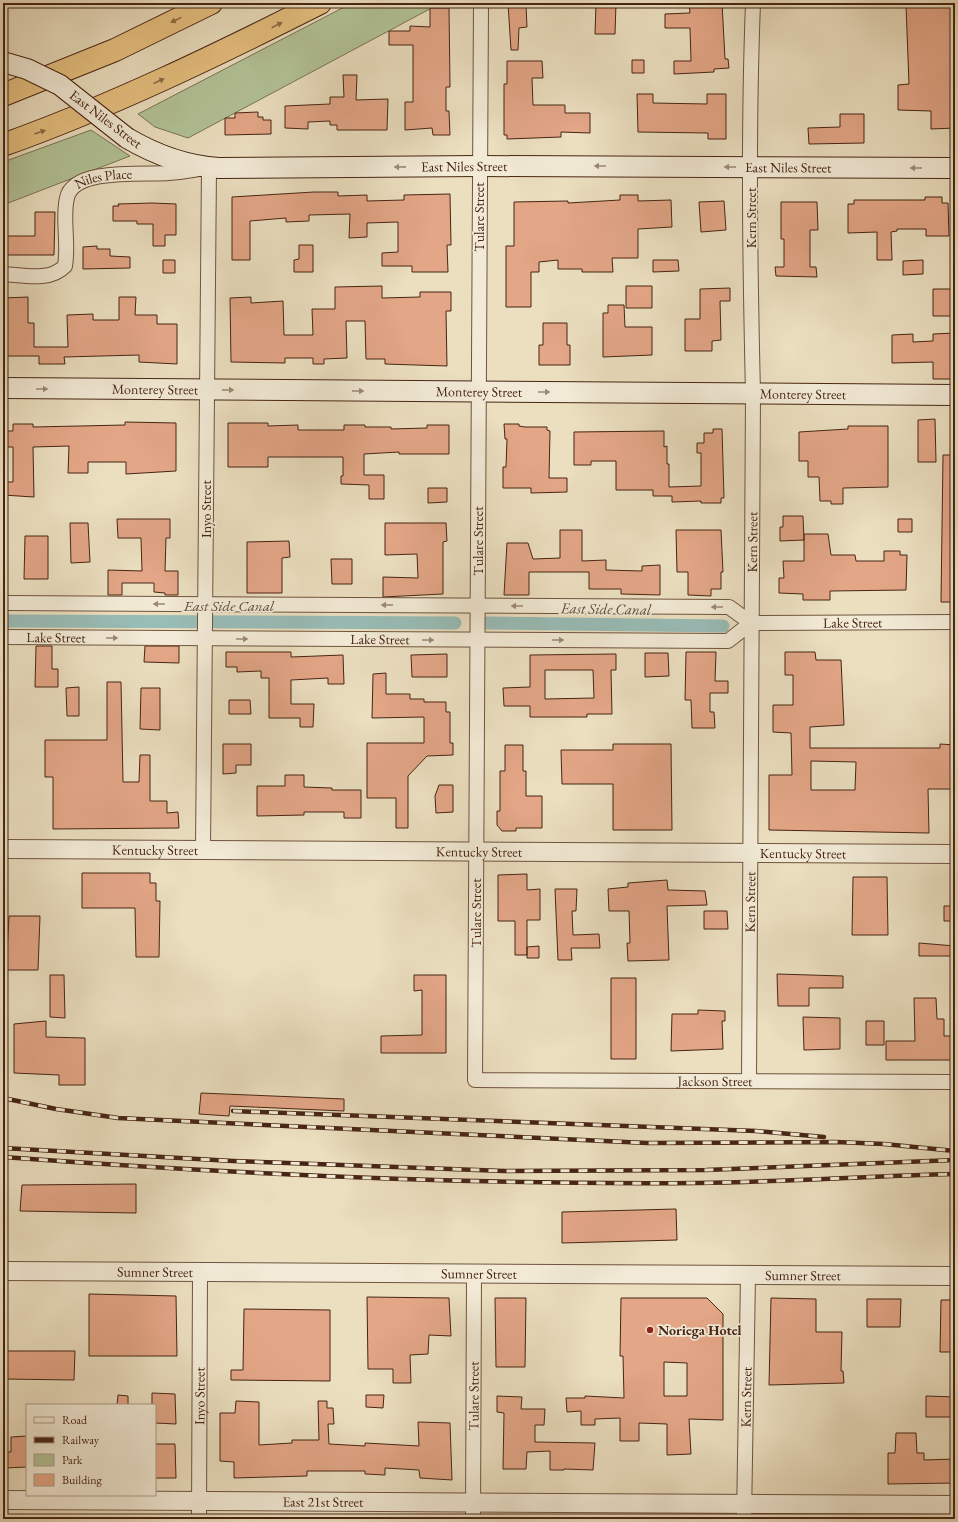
<svg xmlns="http://www.w3.org/2000/svg" width="958" height="1522" viewBox="0 0 958 1522" font-family="'EB Garamond',serif">
<style>
.green{fill:#b2c397;stroke:#7c7455}
.lines{fill:none;stroke-linecap:round;stroke-linejoin:round}
.canal{stroke:#98bcb6;stroke-width:13}
.building{fill:#e3a687;stroke:#472513;fill-rule:evenodd}
.minor-casing{stroke:#70543e;stroke-width:16}
.tertiary-casing{stroke:#70543e;stroke-width:20}
.secondary-casing{stroke:#472513;stroke-width:22}
.motorway-casing{stroke:#472513;stroke-width:24}
.minor{stroke:#f2ead6;stroke-width:14}
.tertiary{stroke:#f2ead6;stroke-width:18}
.secondary{stroke:#f2ead6;stroke-width:20}
.motorway{stroke:#e6c080;stroke-width:22}
.rail-casing{stroke:#472513;stroke-width:4.5}
.rail{stroke:#f2ead6;stroke-width:3;stroke-dasharray:9;stroke-linecap:butt}
.secondary-bridge-casing{stroke:#472513;stroke-width:22;stroke-linecap:butt}
.secondary-bridge{stroke:#f2ead6;stroke-width:20}
.oneway{fill:#8f6b44}
.oneway2{fill:#9c8874}
.poi-dot{fill:#8f2418;stroke:#f2ead6;stroke-width:1.5}
.labels{text-anchor:middle;stroke-width:3.5;stroke-linejoin:round;paint-order:stroke}
.street-label{font-size:14px;fill:#472513;stroke:#f2ead6}
.poi-label{font-size:14px;font-weight:bold;fill:#472513;stroke:#f2ead6;text-anchor:start}
.water-label{font-size:15px;font-style:italic;fill:#5b4b3c;stroke:#f2ead6}
</style>
<rect width="100%" height="100%" fill="#ebdfc0"/>
<filter id="stains"><feTurbulence type="fractalNoise" baseFrequency=".005" numOctaves="4"/><feColorMatrix values="0 0 0 0 .2 0 0 0 0 .09 0 0 0 0 .02 0 0 0 .5 -.17"/></filter>
<radialGradient id="worn" r=".72"><stop offset=".6" stop-color="#630" stop-opacity="0"/><stop offset="1" stop-color="#630" stop-opacity=".3"/></radialGradient>
<path class="green" d="M352 3H441L188 138 155 127 138 114Z
M91 130 130 156 3 205V162Z"/>
<g class="lines">
<path class="canal" d="M3 621 455 623
M487 623 723 626"/>
</g>
<path class="building" d="M508 3 526 5 527 27 519 28 518 50H511Z
M596 3H616L615 34H595Z
M689 3H722L725 59H728L729 68 714 69V72L674 74V61H691L690 28H665V14L690 13Z
M934 3H955V128L931 129V111L898 110V85L909 84 906 5 933 7Z
M430 8H449L450 87H446V111H449L450 135H433L432 128 405 130V102H413V45H389V31H410V26L430 27Z
M632 60H644V73H632Z
M507 61H542L543 78H532L533 105H565V113H590V133L561 132V137L507 139V135H504V84H507Z
M343 75H357L356 100 388 99 387 130H337V125H330V121L308 122V129L285 128V106L330 104V97H344Z
M637 94H653V103L707 104V94H726V139H708V133L638 132Z
M258 112V117H263V120H271V134L225 135V118H235V113Z
M840 114H864V143L809 144 808 128 840 127Z
M314 192H338V196L367 195V201L404 200V195L450 194 451 245H447L448 272H412V266H382V253L398 252V222L367 223V237L349 238 350 214 309 215V221L286 222V218L250 221V260H232V197Z
M620 195H638V201L671 200 672 227 638 229V258H612L613 272H582V269H558V260L539 262V272H531V307H506V246H514V202L568 201V203L620 200Z
M925 197H942V203H948L949 236H926V229H897V231L891 232 892 260H877V232L848 233V204H854V200H925Z
M724 201 726 230 701 232 699 202Z
M781 202H817L818 230H810V267H816L817 277 776 276 775 267H784V239H781Z
M152 203 176 204V235H165V246H153V224H137V221H113V206H119L118 204Z
M35 212H55L54 255H3V236H35Z
M299 245H313V272H294V260L299 259Z
M97 246V249H110V256L130 257V268L83 269V247Z
M163 260H175V273H163Z
M653 260H678L679 271 653 272Z
M923 260V274L903 275V261Z
M382 286V298L420 297V292H451V311H446L447 366 385 364V359H366L365 321H346L347 358 324 359V364H313V358H285V363L231 362 230 298 251 297V303L283 301 284 335H313L312 309H335V287Z
M626 286H652V308H626Z
M730 288V301H720L721 340 712 341V351H685V319H700V289Z
M933 289H955V316H933Z
M28 297V323H34V347H68L67 315 93 314V320H119V297H136L135 315H157V324H177V364L139 362V355L64 357 65 364H39V356H3V298Z
M608 305H624L625 327H652V355L603 357V313H608Z
M543 323H567V345H570V365H539V345H543Z
M955 333V379H933V362L892 363V335L913 334V342L933 341V334Z
M935 419 936 462H918V420Z
M125 422 176 423V471L126 474V462H88V473H68L69 446 33 447 34 497 3 495V482H13V447H3V431H13V424H33V427L125 425Z
M228 423H268V426L298 425V430H344V425H365V427H391V429L427 428V425H449V454H399V452L364 454V475H384V499H369V485L341 484V476H343V457H268V467H228Z
M504 424H519V426L525 427H547V430L550 431 549 478H567V492L531 493V488H503V467H506L507 439H505Z
M848 426H888V487L843 488V504H831V501H820L819 477H808V461H799V432L848 429Z
M713 429H722L724 498H721V503H701V501L672 502V496H653V490H616V461H591V465H574V432L664 431V447L667 446V464H669V487L701 486V453H697V443H704V433H713Z
M943 455H955V602H941Z
M428 488H447V502L428 503Z
M783 516H803L804 540 780 541V527H783Z
M117 519H170V538H166L165 571H178V595H165V593L154 592V583H122V595H108V570L142 571 141 538H118Z
M898 519H912V532H898Z
M70 523H88L90 562 71 563Z
M385 523H446L447 541 443 542V594L383 597V577L418 578 417 554 385 555Z
M560 530H582V561L606 560V570L642 571V566L660 565V595L621 594V589H589V572H529V595H504L507 543H528L533 559 560 558Z
M676 530H721L723 572H721V589H711V596L688 595V572H677Z
M804 534H828L831 555H855L856 561H884V551H900V555H907L906 590 830 591V600H803V594L779 593V578H784L783 561H804Z
M25 536H48V579H24Z
M289 541 290 557 282 558V593H247V542Z
M331 559H352V584H332Z
M36 646H52V669H58V687H35Z
M145 646H179V663L144 662Z
M226 652H291V657L343 655 344 684H328V678L291 680V704H314L313 727H300V718H269V678H261V671L237 672V667H226Z
M686 652H716L715 681H728V693H710V712H714L715 728H692L691 700H685Z
M785 652H815L816 660H841L844 725 810 727V748H940V744L955 745V789H928L929 833 769 830V775H792L791 733 773 732V705H793V675H785ZM811 761 856 762 855 790H811Z
M645 653H668L669 676 645 677Z
M447 654V677H412L411 655Z
M616 654V670H611L612 714H587V717H530V706H504L503 688 530 687V655ZM545 670H593L594 698 545 699Z
M386 673V694H410V699H424V702H446V712H450V743H453V755L427 756 408 776V828H396V798H367V743H424V717L372 718 373 674Z
M107 682H121L123 782H139L140 755H150V801H167V813L178 812 179 828 53 829V777H45V740H107Z
M79 687V716H67L66 688Z
M141 688H160V730L140 729Z
M229 700H250L251 714H229Z
M223 744H251V765H236V773L223 774Z
M613 744H671L672 830H613V784H562L561 750H613Z
M505 745H523V771H526V796H542V828H516V831H502L497 825V811H500V771H505Z
M285 775H304V787L332 788V790H361V818H344V812H304V815L257 816V786H285Z
M439 785H453V812L436 813 435 796Z
M82 873H150V883H156V901H160L159 957H136L135 908H82Z
M527 874V890L540 889V920H527V955H515V921H498V875Z
M853 877H887L888 935H852Z
M667 880 668 890 705 891 707 905 667 906 669 960 628 961 627 943H630L629 911H609L608 889 628 887V883Z
M555 889H577L576 911H572L573 935 599 934 600 948H571L572 960H558Z
M944 906H955V921H944Z
M704 911H727L728 929H704Z
M9 916H40L38 970H6Z
M919 943 955 946V956H919Z
M539 946V958H527V947Z
M777 974 843 976V988H809V1006H778Z
M50 975H64L65 1018 50 1017Z
M414 975H446V1053H381V1036L422 1035V990L414 991Z
M611 978H636V1059H611Z
M914 998H936L937 1019H944V1036H955V1060H886V1041H915Z
M698 1010 725 1011V1021H722L723 1049 671 1051 672 1014H698Z
M803 1017 840 1018V1049L804 1050Z
M46 1021V1037L85 1038V1085H59V1075L14 1073V1024Z
M866 1021H884V1045H866Z
M201 1093 344 1099V1111L230 1106 229 1116 199 1114Z
M136 1184V1213L20 1211 22 1185Z
M676 1209 677 1240 562 1243V1212Z
M89 1294 176 1296 177 1356H89Z
M367 1297 449 1298 451 1336 429 1335 428 1354 410 1355 411 1383H393V1369H368Z
M495 1298H526L525 1367H496Z
M621 1298H707L723 1314V1420L689 1419 691 1454 667 1455V1424L639 1423V1441H620V1418L595 1419V1425H581V1411L567 1412 566 1398H585V1396L624 1398 623 1356H620ZM664 1362 687 1363V1396H664Z
M771 1298 816 1299V1332H842L841 1371H843L844 1383 769 1385Z
M867 1299H901L900 1327H867Z
M941 1300H955V1352H940Z
M244 1309 330 1310V1381L231 1380V1370H243Z
M4 1351H75L74 1380 4 1379Z
M152 1393 175 1394 176 1424 155 1423V1405H152Z
M118 1395 128 1396V1405H117Z
M366 1395H384L383 1408 366 1407Z
M497 1396 522 1397 521 1409H545L544 1425H535V1442L595 1443 593 1470 564 1469V1470H550V1451L527 1452 526 1469H503L504 1413 497 1412Z
M926 1396 955 1397V1417H926Z
M236 1401 259 1402V1445L292 1443V1440H319L318 1401H327V1408H333L334 1424H328L329 1444 365 1446V1443L419 1446 418 1422 450 1423 452 1480 420 1478 419 1470 385 1468V1475L365 1474V1471H307V1476L234 1478V1462L220 1461V1413H235Z
M896 1433H916L917 1453H924V1460L955 1459V1483L888 1484V1453H895Z
M27 1436V1467L5 1468 4 1452H11V1437Z
M155 1444H175L176 1478H155Z"/>
<g class="lines">
<defs>
<g id="minor">
<path id="s1" d="M481 3 475 1080 955 1082"/>
<path id="s2" d="M3 274C23 275 50 282 65 266 69 244 62 217 67 198 73 167 147 175 169 173 182 172 196 170 209 167L203 850"/>
<path id="s3" d="M3 603 729 607 751 623 955 622"/>
<path id="s4" d="M3 637 728 641 751 623"/>
<path id="s5" d="M749 1081 753 394C750 264 748 133 753 3"/>
<path id="s6" d="M199 1519 200 1273"/>
<path id="s7" d="M473 1519 474 1274"/>
<path id="s8" d="M744 1519 748 1275"/>
</g>
<g id="tertiary">
<path id="s9" d="M3 849 955 854"/>
<path id="s10" d="M3 1271 955 1276"/>
<path id="s11" d="M3 1500 955 1505"/>
</g>
<g id="secondary">
<path id="s12" d="M127 138C156 155 185 166 219 168L480 166 955 168"/>
<path id="s13" d="M3 388 955 395"/>
</g>
<path id="motorway" d="M3 95 115 50 211 3
M3 145C112 106 217 55 320 3"/>
</defs>
<use href="#minor" class="minor-casing"/>
<use href="#tertiary" class="tertiary-casing"/>
<use href="#secondary" class="secondary-casing"/>
<use href="#motorway" class="motorway-casing"/>
<use href="#minor" class="minor"/>
<use href="#tertiary" class="tertiary"/>
<use href="#secondary" class="secondary"/>
<use href="#motorway" class="motorway"/>
<defs>
<path id="rail" d="M3 1098 56 1109 118 1118 647 1143 836 1142 884 1144 955 1151
M233 1111 756 1131 824 1137
M3 1148 233 1161 504 1171 706 1170 955 1160
M3 1157C233 1174 465 1185 697 1183 783 1182 869 1176 955 1174"/>
</defs>
<use href="#rail" class="rail-casing"/>
<use href="#rail" class="rail"/>
<defs>
<path id="secondary-bridge" d="M3 62 27 69 60 85 127 138"/>
</defs>
<use href="#secondary-bridge" class="secondary-bridge-casing"/>
<use href="#secondary-bridge" class="secondary-bridge"/>
</g>
<defs><path id="oneway-solid" d="M-6-.8H1V-3.2L6.5 0L1 3.2V.8H-6Z"/></defs>
<g class="oneway">
<use href="#oneway-solid" transform="translate(176 20) rotate(154)"/>
<use href="#oneway-solid" transform="translate(277 25) rotate(-27)"/>
<use href="#oneway-solid" transform="translate(159 81) rotate(-25)"/>
<use href="#oneway-solid" transform="translate(40 132) rotate(-19)"/>
</g>
<g class="oneway2">
<use href="#oneway-solid" transform="translate(600 166) rotate(-180)"/>
<use href="#oneway-solid" transform="translate(400 167) rotate(179)"/>
<use href="#oneway-solid" transform="translate(730 167) rotate(-180)"/>
<use href="#oneway-solid" transform="translate(916 168) rotate(-180)"/>
<use href="#oneway-solid" transform="translate(42 389)"/>
<use href="#oneway-solid" transform="translate(228 390)"/>
<use href="#oneway-solid" transform="translate(358 391)"/>
<use href="#oneway-solid" transform="translate(544 392)"/>
<use href="#oneway-solid" transform="translate(159 604) rotate(-180)"/>
<use href="#oneway-solid" transform="translate(387 605) rotate(-180)"/>
<use href="#oneway-solid" transform="translate(517 606) rotate(-180)"/>
<use href="#oneway-solid" transform="translate(717 607) rotate(-180)"/>
<use href="#oneway-solid" transform="translate(112 638)"/>
<use href="#oneway-solid" transform="translate(242 639)"/>
<use href="#oneway-solid" transform="translate(428 640)"/>
<use href="#oneway-solid" transform="translate(558 640)"/>
</g>
<circle class="poi-dot" cx="650" cy="1330" r="4"/>
<g class="labels">
<g class="street-label">
<text transform="translate(106 119) rotate(37)" y="5">East Niles Street</text>
<text dy="5" stroke="none"><textPath href="#s12" startOffset="343">East Niles Street</textPath></text>
<text dy="5" stroke="none"><textPath href="#s12" startOffset="667">East Niles Street</textPath></text>
<text dy="5" stroke="none"><textPath href="#s2" startOffset="178">Niles Place</textPath></text>
<text transform="translate(479 217) rotate(-90)" y="5">Tulare Street</text>
<text transform="translate(751 218) rotate(-90)" y="5">Kern Street</text>
<text dy="5" stroke="none"><textPath href="#s13" startOffset="152">Monterey Street</textPath></text>
<text dy="5" stroke="none"><textPath href="#s13" startOffset="476">Monterey Street</textPath></text>
<text dy="5" stroke="none"><textPath href="#s13" startOffset="800">Monterey Street</textPath></text>
<text transform="translate(206 509) rotate(-90)" y="5">Inyo Street</text>
<text transform="translate(478 541) rotate(-90)" y="5">Tulare Street</text>
<text dy="5" stroke="none"><textPath href="#s5" startOffset="539">Kern Street</textPath></text>
<text dy="5" stroke="none"><textPath href="#s3" startOffset="855">Lake Street</textPath></text>
<text dy="5" stroke="none"><textPath href="#s4" startOffset="53">Lake Street</textPath></text>
<text dy="5" stroke="none"><textPath href="#s4" startOffset="377">Lake Street</textPath></text>
<text dy="5" stroke="none"><textPath href="#s9" startOffset="152">Kentucky Street</textPath></text>
<text dy="5" stroke="none"><textPath href="#s9" startOffset="476">Kentucky Street</textPath></text>
<text dy="5" stroke="none"><textPath href="#s9" startOffset="800">Kentucky Street</textPath></text>
<text dy="5" stroke="none"><textPath href="#s5" startOffset="179">Kern Street</textPath></text>
<text transform="translate(476 913) rotate(-90)" y="5">Tulare Street</text>
<text dy="5" stroke="none"><textPath href="#s1" startOffset="1317">Jackson Street</textPath></text>
<text dy="5" stroke="none"><textPath href="#s10" startOffset="152">Sumner Street</textPath></text>
<text dy="5" stroke="none"><textPath href="#s10" startOffset="476">Sumner Street</textPath></text>
<text dy="5" stroke="none"><textPath href="#s10" startOffset="800">Sumner Street</textPath></text>
<text dy="5" stroke="none"><textPath href="#s6" startOffset="123">Inyo Street</textPath></text>
<text dy="5" stroke="none"><textPath href="#s7" startOffset="123">Tulare Street</textPath></text>
<text dy="5" stroke="none"><textPath href="#s8" startOffset="122">Kern Street</textPath></text>
<text dy="5" stroke="none"><textPath href="#s11" startOffset="320">East 21st Street</textPath></text>
</g>
<g class="poi-label">
<text x="658" y="1335">Noriega Hotel</text>
</g>
<g class="water-label">
<text x="229" y="611">East Side Canal</text>
<text transform="translate(606 609) rotate(1)" y="5">East Side Canal</text>
</g>
</g>
<rect width="958" height="1522" fill="none" stroke="#ebdfc0" stroke-width="16"/>
<rect x="4" y="4" width="950" height="1514" fill="none" stroke="#472513" stroke-width="2"/>
<rect x="8" y="8" width="942" height="1506" fill="none" stroke="#472513"/>
<rect x="26" y="1404" width="130" height="92" fill="#f2ead6" stroke="#ae9b88"/>
<rect x="34" y="1417" width="20" height="6" fill="#f2ead6" stroke="#ae9b88"/>
<text x="62" y="1424" font-size="12" fill="#472513">Road</text>
<rect x="34" y="1437" width="20" height="6" fill="#472513" stroke="#ae9b88"/>
<text x="62" y="1444" font-size="12" fill="#472513">Railway</text>
<rect x="34" y="1454" width="20" height="12" fill="#b2c397" stroke="#ae9b88"/>
<text x="62" y="1464" font-size="12" fill="#472513">Park</text>
<rect x="34" y="1474" width="20" height="12" fill="#e3a687" stroke="#ae9b88"/>
<text x="62" y="1484" font-size="12" fill="#472513">Building</text>
<rect width="100%" height="100%" filter="url(#stains)"/>
<rect width="100%" height="100%" fill="url(#worn)"/>
</svg>
